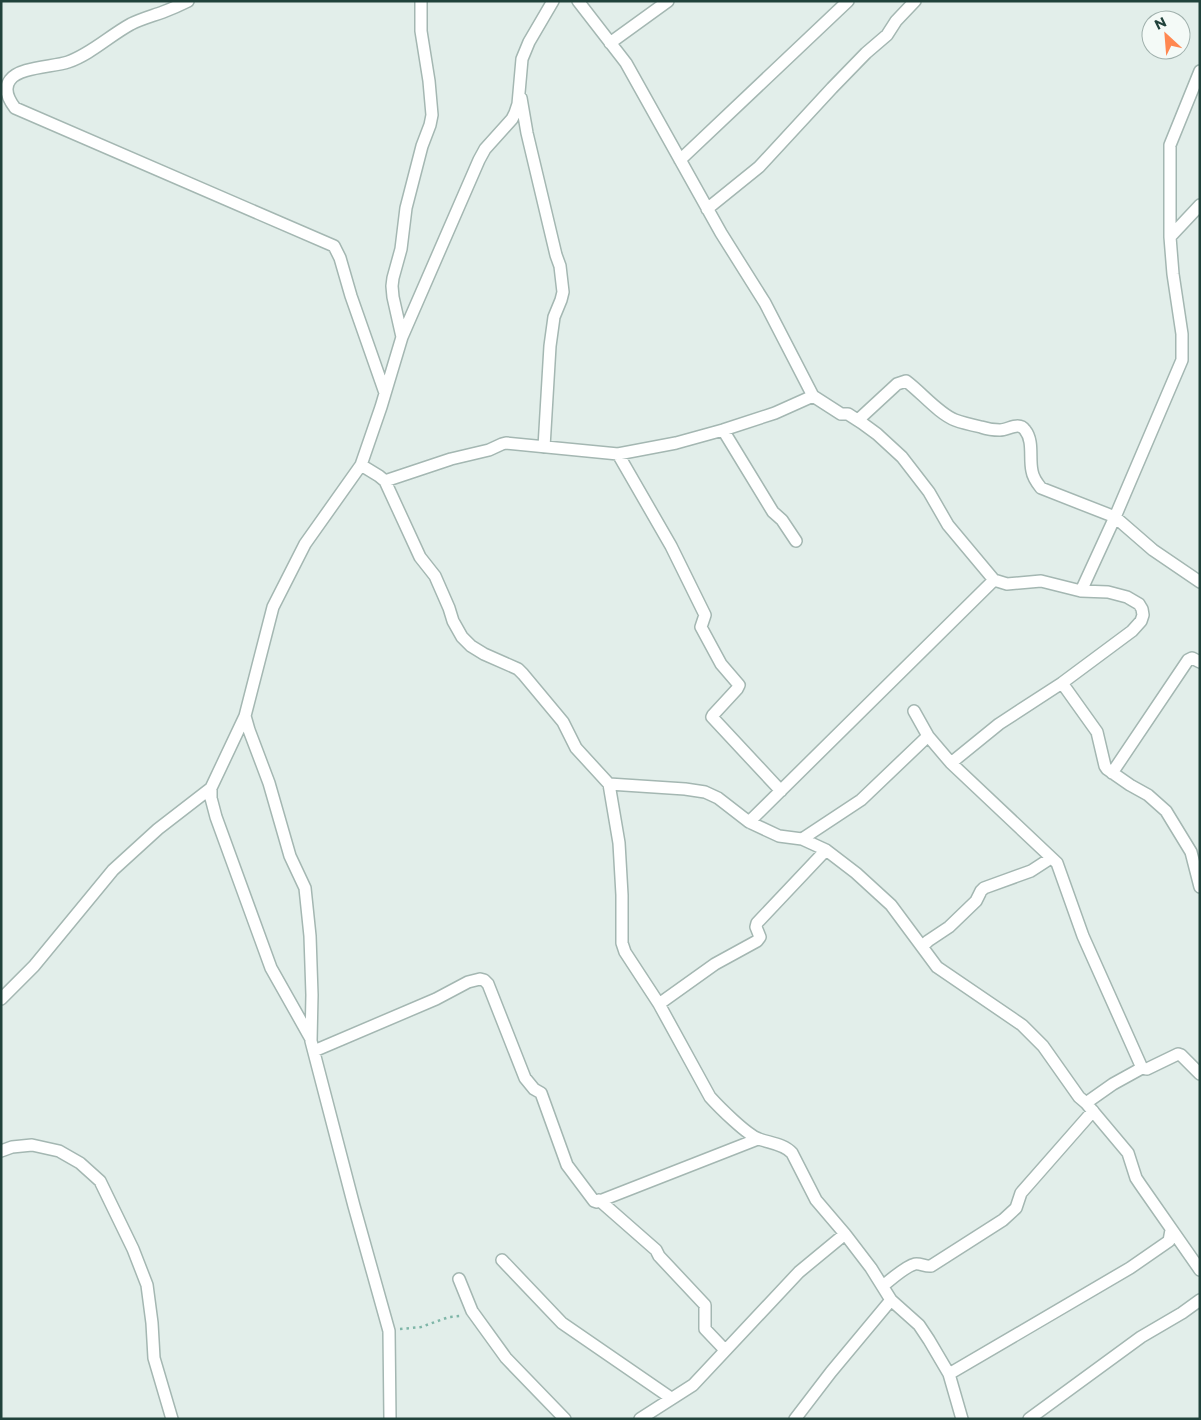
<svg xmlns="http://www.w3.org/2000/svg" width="1201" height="1420" viewBox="0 0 1201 1420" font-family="Montserrat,sans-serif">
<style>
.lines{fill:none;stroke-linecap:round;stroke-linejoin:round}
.minor-casing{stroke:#a4b7b2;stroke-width:14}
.path{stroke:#7fb6a8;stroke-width:2.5;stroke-dasharray:2.5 4;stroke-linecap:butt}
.minor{stroke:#fff;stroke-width:11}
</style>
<rect width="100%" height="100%" fill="#e2eeea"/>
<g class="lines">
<defs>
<path id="minor" d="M188 1C180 5 171 9 163 12 152 16 141 19 131 24 109 36 91 54 68 62 53 67 19 67 10 80 3 89 9 100 15 108L334 246 340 258 351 296 385 393
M578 1 626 63 721 233 765 303 813 396
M610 43 668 1
M521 98 527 133 556 255 560 266 563 292 561 300 554 317 550 346 544 447
M680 160 848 1
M707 209 759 167 832 88 866 53 887 35 896 21 915 1
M1170 237 1200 205
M402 337 479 160 485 149 512 119 515 113 518 104 522 59 529 42 553 1
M858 420 897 384 906 381C921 392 939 414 955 420 963 423 972 425 981 427 987 429 994 430 1000 430 1008 430 1019 421 1025 430 1034 441 1029 458 1032 471 1033 478 1037 483 1041 488L1115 517 1153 550 1200 582
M723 430 773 512 782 520 796 541
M618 454 671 546 705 615 701 627 721 664 739 685 737 689 713 715 712 717 781 791
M361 465 379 476 385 481 451 459 489 450 502 444 506 443 618 454 676 443 723 430 775 413 813 396 841 414H848L862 423 877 434 902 457 929 492 948 525 994 580 1007 584 1041 581 1081 591 1108 592 1127 597 1139 604 1142 609 1143 615 1141 621 1132 631 1062 683 999 724 951 763
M385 481 420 557 435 576 449 608 453 621 462 637 471 646 484 654 518 669 523 674 563 722 576 748 609 784 685 789 705 792 718 798 749 822 779 836 802 839 826 850 856 873 891 905 937 967 1022 1025 1043 1046 1079 1097 1086 1103 1128 1153 1136 1178 1140 1184 1200 1270
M1081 591 1115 517 1182 360V334L1173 274 1170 237V145L1200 71
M1062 683 1097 732 1105 766 1107 769 1130 785 1148 795 1166 811 1191 852 1200 887
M914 711 928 736 951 763 1057 863 1083 936 1142 1068
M245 716 211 788V798L216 817 271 968 311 1039
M1112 773 1188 660 1192 658 1200 662
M609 784 619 843 622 895V943L625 952 659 1004 710 1097C719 1107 747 1135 759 1139 770 1143 784 1144 792 1153L816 1200 845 1234 871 1268 891 1300 919 1325 929 1340 949 1374 962 1419
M749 822 994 580
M802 839 861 800 928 736
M923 946 928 941 949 927 976 901 981 891 984 888 1031 871 1051 858
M1 999 34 966 113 870 158 829 211 788
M659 1004 715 964 757 941 760 937 756 927 757 923 826 850
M314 1051 436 999 468 982 480 979 484 980 488 984 525 1078 534 1089 541 1093 567 1165 594 1201 597 1202 758 1139
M1086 1103 1113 1084 1142 1068 1147 1069 1178 1054 1181 1055 1200 1074
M1 1151 12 1147 32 1145 59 1151 80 1163 100 1181 133 1249 147 1285 152 1323 154 1358 172 1419
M599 1200 656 1250 659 1256 705 1305V1329L725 1350
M502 1260 562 1323 671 1398
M459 1279 472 1311 506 1358 565 1419
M883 1286C890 1280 906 1266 915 1264 920 1263 926 1267 931 1266L1003 1220 1016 1208 1021 1193 1093 1111
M949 1374 1130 1268 1169 1241 1171 1230
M390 1419 389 1331 354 1206 311 1041 312 995 310 936 305 888 290 856 269 783 249 730 245 716 273 607 305 544 361 465 381 407 402 337 393 297 392 286 393 278 401 249 406 208 422 146 430 125 432 115 429 81 421 31V1
M640 1419 693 1385 799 1272 845 1234
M795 1419 831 1372 891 1300
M1029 1419 1141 1337 1182 1313 1200 1300"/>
</defs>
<use href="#minor" class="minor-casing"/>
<path class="path" d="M400 1329 421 1327 449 1317 460 1316"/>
<use href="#minor" class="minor"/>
</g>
<rect width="1201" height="1420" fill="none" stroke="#20423b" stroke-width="5"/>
<g transform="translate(1166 35) rotate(334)"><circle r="24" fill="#f4faf7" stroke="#9fb0ac"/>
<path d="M0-4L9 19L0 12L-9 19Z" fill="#ff8750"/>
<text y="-8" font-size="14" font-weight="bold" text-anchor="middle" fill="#20423b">N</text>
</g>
</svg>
